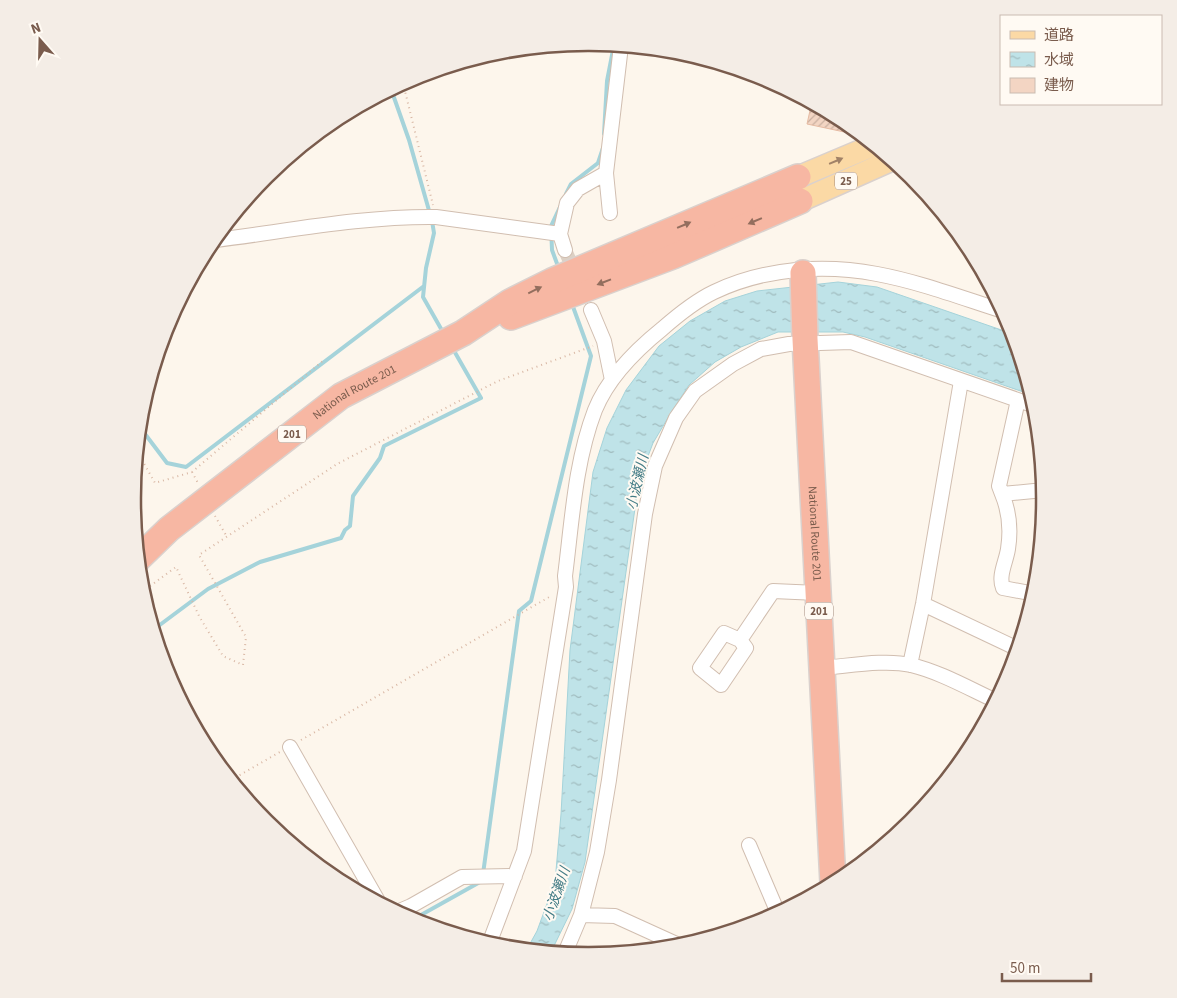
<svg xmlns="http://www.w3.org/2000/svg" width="1177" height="998" viewBox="0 0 1177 998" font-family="'Source Sans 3','Noto Sans JP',sans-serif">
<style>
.water{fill:url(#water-ripples);stroke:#a5d3da}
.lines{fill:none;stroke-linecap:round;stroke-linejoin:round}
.stream{stroke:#a5d3da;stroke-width:4}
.building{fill:url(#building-hatch);stroke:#e6bba3}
.street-tunnel{stroke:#dcd0c4;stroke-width:14;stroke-dasharray:14 7;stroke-linecap:butt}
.street-casing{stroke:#d1beb0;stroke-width:16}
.primary-casing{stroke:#dad1cd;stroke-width:24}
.highway-casing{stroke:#dad1cd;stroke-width:28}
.path{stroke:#d9b8a5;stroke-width:2;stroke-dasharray:1 4;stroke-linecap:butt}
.street{stroke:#fff;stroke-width:14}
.primary{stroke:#fbd9a5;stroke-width:21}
.highway{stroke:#f7b7a3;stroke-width:25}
.oneway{fill:#a18267}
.oneway2{fill:#936e5e}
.labels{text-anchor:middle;stroke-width:4;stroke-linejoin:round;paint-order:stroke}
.shield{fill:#fffaf3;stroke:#a28b7f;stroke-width:1}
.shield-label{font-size:11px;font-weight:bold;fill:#7a5c4d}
.street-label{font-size:12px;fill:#7a5c4d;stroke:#fffaf3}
.water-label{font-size:14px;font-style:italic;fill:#437c86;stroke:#fffaf3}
.rim{fill:none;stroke:#7a5c4d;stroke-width:2.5}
</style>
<defs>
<pattern id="water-ripples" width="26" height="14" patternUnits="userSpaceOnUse" patternTransform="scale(1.25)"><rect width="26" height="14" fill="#bfe3e8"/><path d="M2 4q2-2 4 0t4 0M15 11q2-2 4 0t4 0" fill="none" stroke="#a0bbbe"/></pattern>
<pattern id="building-hatch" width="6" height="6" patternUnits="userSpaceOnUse" patternTransform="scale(1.25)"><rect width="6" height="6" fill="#f3d5c3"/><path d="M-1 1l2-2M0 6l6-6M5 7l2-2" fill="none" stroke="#cab0a1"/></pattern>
</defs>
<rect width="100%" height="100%" fill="#fdf6ec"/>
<path class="water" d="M838 282 877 287 1013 334 1032 395 865 337 843 332H778L741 347 715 362 689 385 672 411 653 443 639 480 585 862 572 909 551 952 527 949 537 931 555 882 561 814 570 650 593 472 607 428 626 390 659 346 690 321 725 301 757 291Z"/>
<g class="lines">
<path class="stream" d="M391 89 409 140 430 214
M604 134 607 81 614 45
M566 194 571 184 598 163 603 148
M432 221 434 233 426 268 423 297 444 334
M559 269 552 250 551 226 560 207
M139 426 167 463 186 467 424 286
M153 630 208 589 260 562 341 538 345 530 350 526 353 496 380 458 384 446 481 398 453 349
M483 874 519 611 531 601 591 356 572 304
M412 920 480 882"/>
</g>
<path class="building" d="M811 106 820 108 842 120 850 126 849 133 807 124Z"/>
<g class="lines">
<path class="street-tunnel" d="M565 250 591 310"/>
<defs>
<path id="street" d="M610 213 606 173 621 46
M214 239 216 240C288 231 363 216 436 217L560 234
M565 250 560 234 567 203 578 189 606 173
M591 310 604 341 612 380
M1002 494 999 486 1018 400
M1035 594 1003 588C998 576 1006 562 1008 549 1011 530 1010 513 1002 494L1044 490
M923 604 1018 649
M740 640 746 648 721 685 700 668 724 633 740 640 773 591 818 593
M910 665 923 604 961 381
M822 668C849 666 885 659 911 665 940 672 968 688 996 701
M290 747 378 901
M749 845 778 913
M397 912 411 906 462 877 515 876
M581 915 615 916 681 946
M489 944 524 851 566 587 565 576C572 521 575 462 595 410 608 378 636 350 662 329 678 315 695 301 714 292 764 268 823 264 877 274 920 282 962 298 1003 311
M565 953 581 915 597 852 609 780 645 514 655 466 676 418 695 391 733 364 761 349 789 344 851 342 1035 406"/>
<path id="primary" d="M798 177 874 145
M800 201 892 160"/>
<g id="highway">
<path id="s1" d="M803 273 805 339 833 883"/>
<path d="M511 317 673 256 800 201"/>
<path id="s2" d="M138 559 169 529 341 396 463 333 510 302 552 281 798 177"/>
</g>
</defs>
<use href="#street" class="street-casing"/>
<use href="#primary" class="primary-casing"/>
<use href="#highway" class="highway-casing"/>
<path class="path" d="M403 83 433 205
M137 451 155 483 192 472 325 359
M192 472 198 483
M134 481 141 495 134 518
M215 516 227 537
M140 584 145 588
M142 592 176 567 199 616 223 656 243 665 246 637 199 555 337 464 498 381 593 346
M301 740 551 596
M231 780 280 752"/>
<use href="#street" class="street"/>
<use href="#primary" class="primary"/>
<use href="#highway" class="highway"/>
</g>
<defs><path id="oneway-solid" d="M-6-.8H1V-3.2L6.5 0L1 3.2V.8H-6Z" transform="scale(1.25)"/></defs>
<use class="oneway" href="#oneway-solid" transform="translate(836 161) rotate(-23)"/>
<g class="oneway2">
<use href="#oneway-solid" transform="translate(755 221) rotate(157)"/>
<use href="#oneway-solid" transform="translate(684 225) rotate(-23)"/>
<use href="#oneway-solid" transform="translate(604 282) rotate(159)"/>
<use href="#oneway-solid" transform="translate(535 290) rotate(-26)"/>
</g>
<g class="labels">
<g class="shield">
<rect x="835" y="172.5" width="22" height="17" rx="4"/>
<rect x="278" y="425.5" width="28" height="17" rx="4"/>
<rect x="805" y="602.5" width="28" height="17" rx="4"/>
</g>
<g class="shield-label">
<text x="846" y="185">25</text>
<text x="292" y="438">201</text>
<text x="819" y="615">201</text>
</g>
<g class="street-label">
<text dy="4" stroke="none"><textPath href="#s2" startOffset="274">National Route 201</textPath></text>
<text dy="4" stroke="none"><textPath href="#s1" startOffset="261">National Route 201</textPath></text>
</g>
<g class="water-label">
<text transform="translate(637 482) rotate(-77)" y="5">小波瀬川</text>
<text transform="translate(556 894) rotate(-71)" y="5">小波瀬川</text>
</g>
</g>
<path d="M0 0H1177V998H0ZM588 51H589A447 447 0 0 1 1036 498V500A447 447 0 0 1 589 947H588A447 447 0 0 1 141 500V498A447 447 0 0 1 588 51Z" fill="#f4ede6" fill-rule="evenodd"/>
<path class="rim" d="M588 51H589A447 447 0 0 1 1036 498V500A447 447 0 0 1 589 947H588A447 447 0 0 1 141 500V498A447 447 0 0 1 588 51Z"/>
<rect x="1000" y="15" width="162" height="90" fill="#fffaf3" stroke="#cabbb1"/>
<rect x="1010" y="31" width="25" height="8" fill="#fbd9a5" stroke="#cabbb1"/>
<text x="1044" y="40" font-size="15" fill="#7a5c4d">道路</text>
<rect x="1010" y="52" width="25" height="15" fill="url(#water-ripples)" stroke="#cabbb1"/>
<text x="1044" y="65" font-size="15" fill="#7a5c4d">水域</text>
<rect x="1010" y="78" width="25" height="15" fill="#f3d5c3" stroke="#cabbb1"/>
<text x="1044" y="90" font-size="15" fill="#7a5c4d">建物</text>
<g transform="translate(40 40) rotate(340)" stroke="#fffaf3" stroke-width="4" paint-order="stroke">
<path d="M0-4L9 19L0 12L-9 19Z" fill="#7a5c4d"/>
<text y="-8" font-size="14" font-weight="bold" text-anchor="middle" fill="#7a5c4d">N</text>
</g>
<path d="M1002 973v8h89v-8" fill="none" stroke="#7a5c4d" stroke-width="2.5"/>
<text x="1010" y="973" font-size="15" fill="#7a5c4d" stroke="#fffaf3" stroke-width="4" paint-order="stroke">50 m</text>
</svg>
